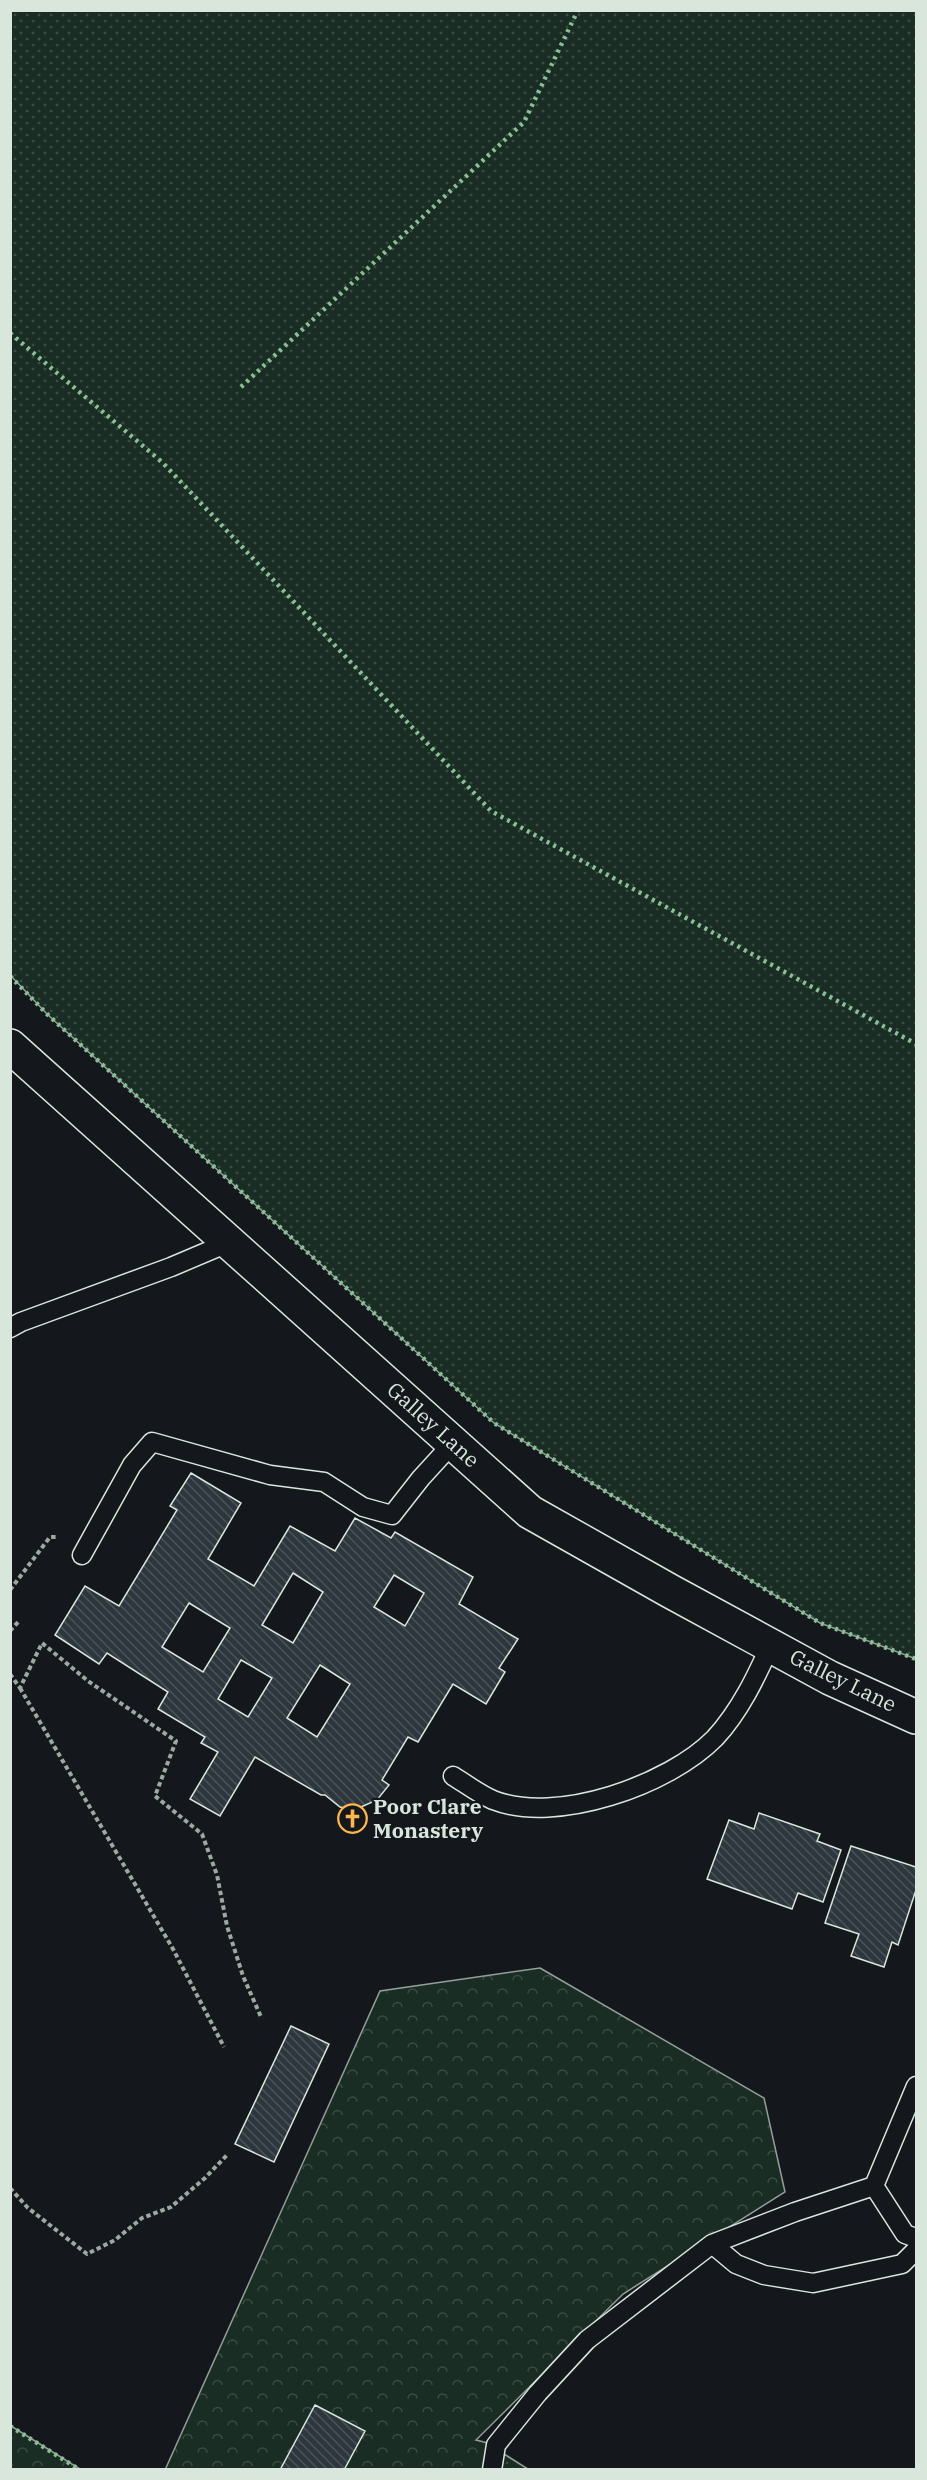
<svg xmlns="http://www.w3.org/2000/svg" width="927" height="2480" viewBox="0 0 927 2480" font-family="'IBM Plex Serif',serif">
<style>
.grass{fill:url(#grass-dots);stroke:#939e99;stroke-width:1.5}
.forest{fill:url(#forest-crowns);stroke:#939e99;stroke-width:1.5}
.building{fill:url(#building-back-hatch);stroke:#d8e6dc;stroke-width:1.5;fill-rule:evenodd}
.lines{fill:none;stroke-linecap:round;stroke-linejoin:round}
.service-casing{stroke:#d8e6dc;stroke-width:21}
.tertiary-casing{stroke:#d8e6dc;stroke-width:36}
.path{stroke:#9da8a2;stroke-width:4;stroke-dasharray:4.5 3;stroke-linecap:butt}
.service{stroke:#14181c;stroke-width:18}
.tertiary{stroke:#14181c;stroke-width:33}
.hedge{stroke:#8ac095;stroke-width:4.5;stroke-dasharray:3 4.5;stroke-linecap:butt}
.labels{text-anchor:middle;stroke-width:4.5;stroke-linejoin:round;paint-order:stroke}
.street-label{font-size:21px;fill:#d8e6dc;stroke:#14181c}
.poi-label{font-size:21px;font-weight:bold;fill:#d8e6dc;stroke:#14181c;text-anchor:start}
</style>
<defs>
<pattern id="grass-dots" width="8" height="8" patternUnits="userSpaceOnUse" patternTransform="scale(1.5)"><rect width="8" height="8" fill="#1a2d24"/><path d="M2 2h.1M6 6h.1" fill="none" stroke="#3b4b43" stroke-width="1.8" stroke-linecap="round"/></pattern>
<pattern id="forest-crowns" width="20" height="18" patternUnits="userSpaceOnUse" patternTransform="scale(1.5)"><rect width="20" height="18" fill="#1a2d24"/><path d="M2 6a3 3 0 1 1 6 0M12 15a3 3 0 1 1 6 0" fill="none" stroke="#3b4b43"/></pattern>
<pattern id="building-back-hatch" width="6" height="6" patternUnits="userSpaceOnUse" patternTransform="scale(1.5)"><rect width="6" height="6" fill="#2c363c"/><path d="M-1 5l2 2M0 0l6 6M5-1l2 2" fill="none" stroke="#4a5358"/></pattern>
</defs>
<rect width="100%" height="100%" fill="#14181c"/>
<path class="grass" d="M11 10 916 11V1659L820 1623 494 1423 47 1014 11 976Z
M496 2449 528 2469 492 2470Z"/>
<path class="forest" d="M540 1968 764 2098 785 2192 623 2294 476 2440 496 2445 492 2469 165 2470 380 1991Z
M11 2426 80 2469H11Z"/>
<path class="building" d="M191 1473 241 1503 208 1559 254 1586 290 1526 335 1551 355 1518 391 1538 395 1532 473 1577 459 1604 518 1639 499 1668 505 1672 486 1704 453 1684 418 1742 408 1737 382 1780 389 1785 377 1800 361 1807 349 1809 340 1807 325 1795H321L255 1757 220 1816 190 1799 218 1752 201 1743 205 1737 158 1709 168 1692 107 1653 99 1664 55 1635 85 1586 119 1606 177 1510 170 1506ZM293 1573 323 1592 293 1643 262 1625ZM394 1575 424 1593 405 1626 374 1607ZM189 1603 230 1628 203 1672 162 1647ZM241 1660 272 1678 248 1717 218 1699ZM320 1665 350 1684 317 1737 287 1718Z
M759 1813 820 1834 817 1841 841 1850 823 1902 798 1893 792 1909 707 1879 729 1820 754 1829Z
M851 1846 916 1867V1890L898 1945 892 1942 884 1967 851 1956 859 1934 825 1923Z
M291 2026 329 2044 274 2162 235 2144Z
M315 2405 365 2431 344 2470H280Z"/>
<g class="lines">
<defs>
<path id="service" d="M10 1328 21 1322 171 1267 230 1242
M82 1555 132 1465 152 1442 270 1475 324 1482 363 1507 392 1515 421 1478 453 1443
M453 1776C466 1784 479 1794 493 1800 556 1825 669 1785 715 1738 740 1711 756 1677 771 1644
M916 2086 874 2186 905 2234 916 2238
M712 2244 736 2264 764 2275 813 2283 902 2264 916 2250
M492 2470 496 2445 538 2393 587 2340 712 2244 795 2212 874 2186"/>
<path id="tertiary" d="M10 1046 530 1512 670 1591 830 1678 916 1717"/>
</defs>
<use href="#service" class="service-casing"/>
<use href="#tertiary" class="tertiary-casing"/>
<path class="path" d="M10 1590 50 1537H58
M10 1631 19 1621
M10 1674 20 1688 42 1643 88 1681 176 1741 155 1796 202 1834 217 1875 227 1926 243 1976 261 2017
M20 1688 173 1949 224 2047
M10 2188 28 2208 87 2254 115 2240 142 2218 171 2207 205 2178 228 2154"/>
<use href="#service" class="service"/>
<use href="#tertiary" class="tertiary"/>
<path class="hedge" d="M10 333 163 463 491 811 916 1044
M241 387 524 122 578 10
M10 976 47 1014 494 1423 820 1623 916 1659
M10 2426 80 2470"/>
</g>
<defs>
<symbol id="church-ring" viewBox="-11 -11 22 22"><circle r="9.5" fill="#14181c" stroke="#ffb74d" stroke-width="1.5"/><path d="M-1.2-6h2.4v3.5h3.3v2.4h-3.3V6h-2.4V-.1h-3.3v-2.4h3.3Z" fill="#ffb74d"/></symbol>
</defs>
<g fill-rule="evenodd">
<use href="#church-ring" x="336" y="1802" width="33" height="33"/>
</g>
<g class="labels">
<g class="street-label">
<text transform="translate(433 1425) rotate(42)" y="7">Galley Lane</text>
<text transform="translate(843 1681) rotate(26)" y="7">Galley Lane</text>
</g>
<g class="poi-label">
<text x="373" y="1814">Poor Clare<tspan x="373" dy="24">Monastery</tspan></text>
</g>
</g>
<rect width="927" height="2480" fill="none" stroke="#d8e6dc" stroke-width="24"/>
</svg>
